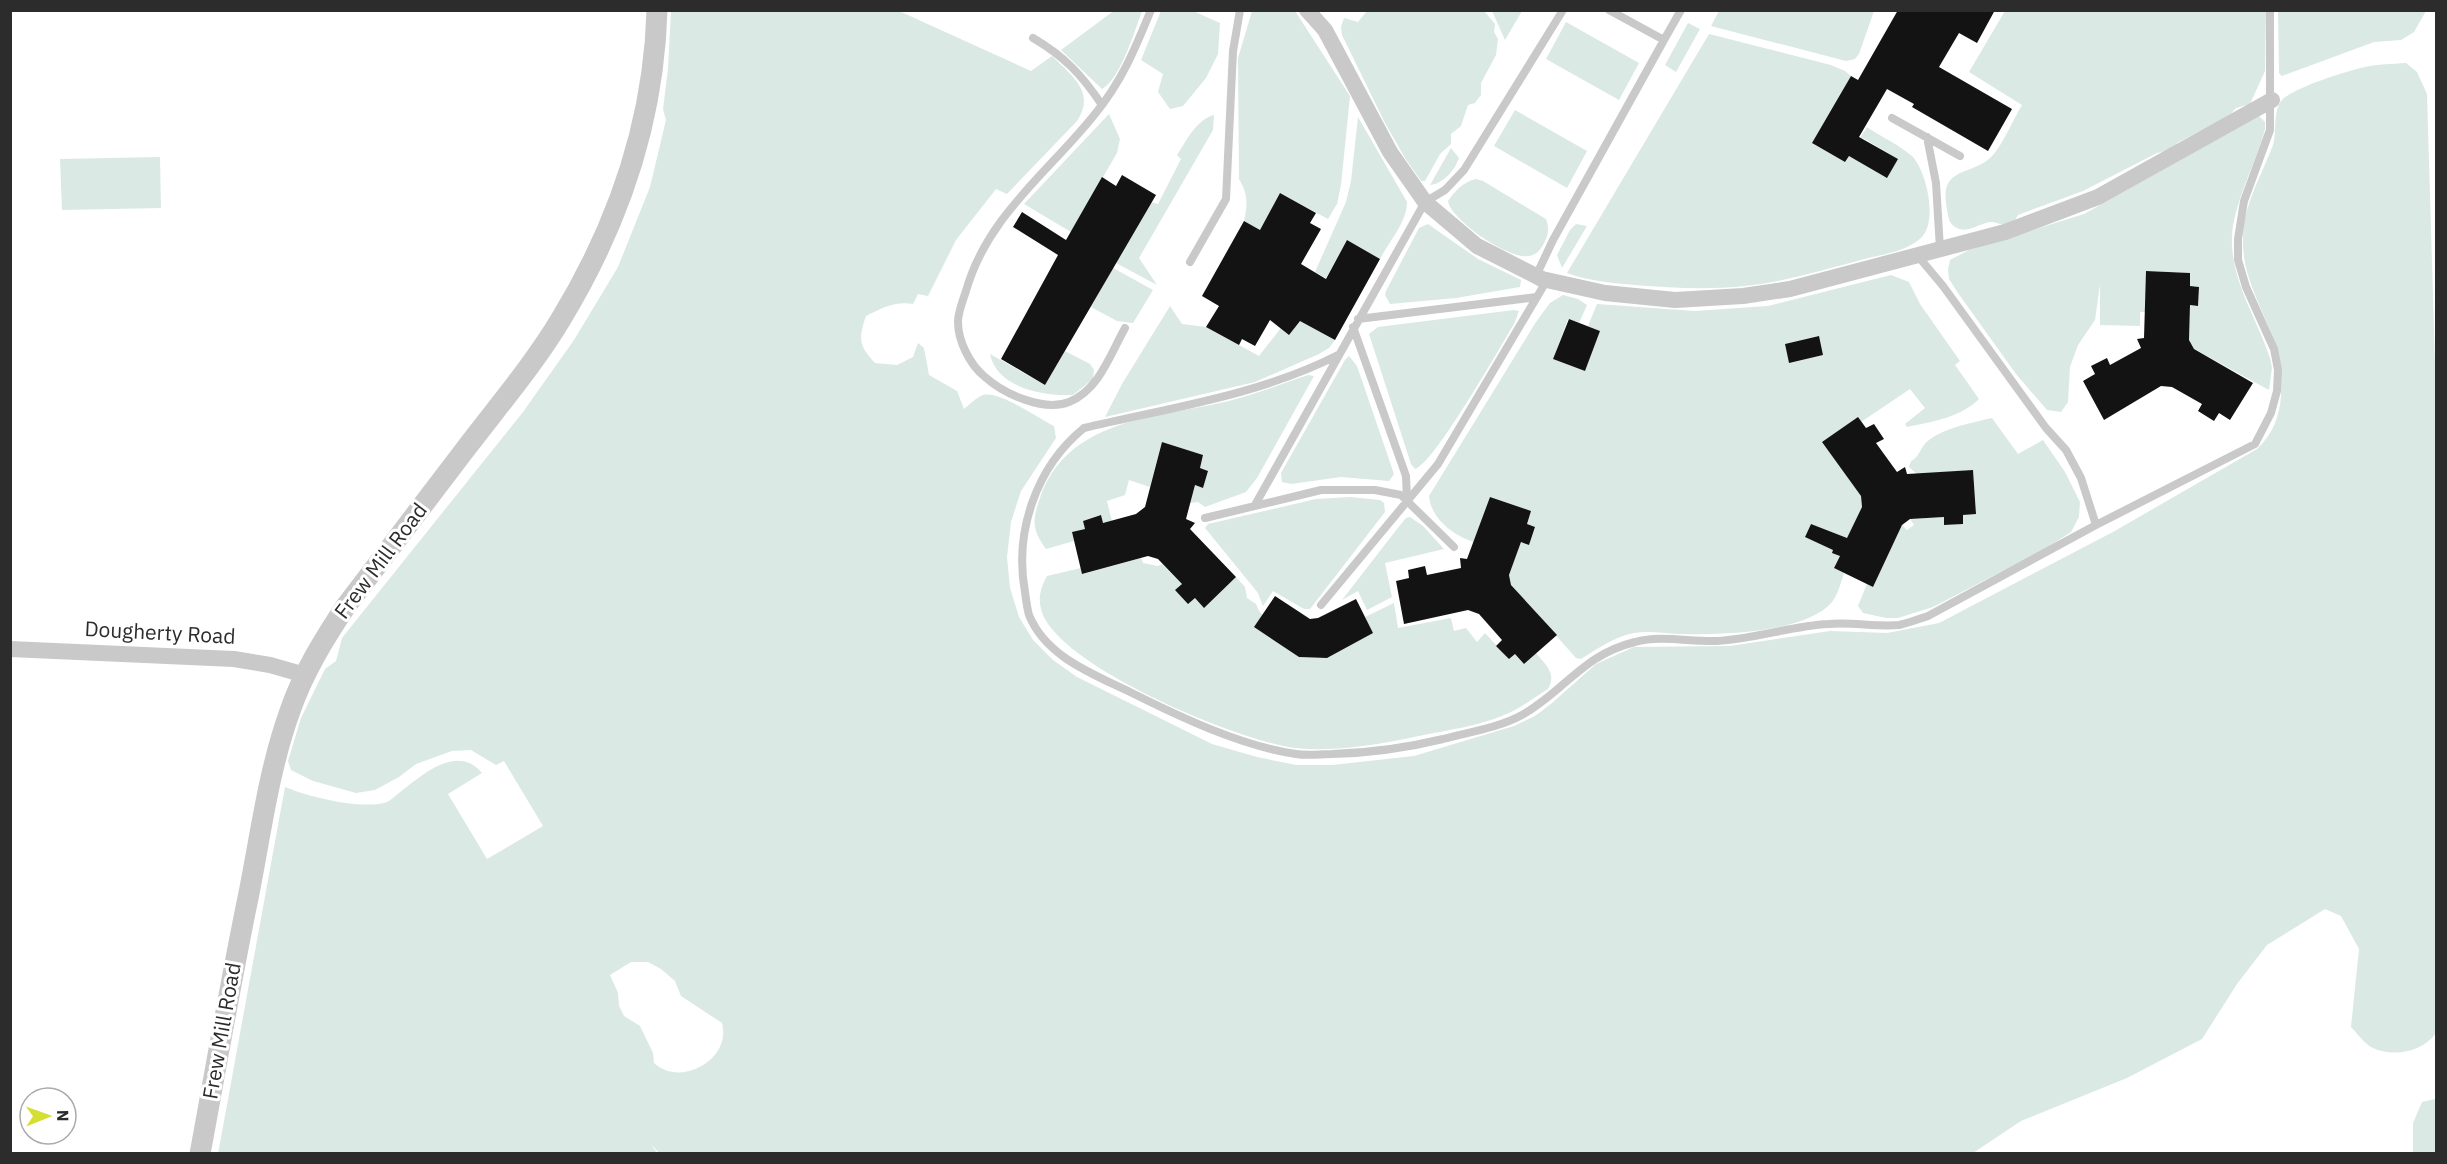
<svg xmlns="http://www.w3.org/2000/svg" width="2447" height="1164" viewBox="0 0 2447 1164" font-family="'IBM Plex Sans',sans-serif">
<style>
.green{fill:#dae9e3;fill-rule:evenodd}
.building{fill:#131313}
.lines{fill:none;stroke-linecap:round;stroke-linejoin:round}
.service{stroke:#c9c9c9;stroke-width:8}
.minor{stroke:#c9c9c9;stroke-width:16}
.tertiary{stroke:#c9c9c9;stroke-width:21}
.labels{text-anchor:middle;stroke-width:6;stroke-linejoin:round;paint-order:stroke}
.street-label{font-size:21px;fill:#2c2c2c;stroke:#fff}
</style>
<rect width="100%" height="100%" fill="#fff"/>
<path class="green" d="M1115 10 1142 11C1135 30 1120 80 1102 89L1061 50Z
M671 11H899L1031 71 1052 56C1072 76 1096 92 1077 121L1007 194 996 189 956 240 928 296 918 294 913 304C895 301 882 308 866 316 858 339 859 346 875 363L897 365 913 357 918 343 924 348 929 375 957 391 964 409C969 405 977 397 983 395 1000 391 1038 418 1054 426L1056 438 1021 491 1011 522 1007 557 1010 588 1019 617 1033 640 1053 660 1077 677 1212 744 1257 757 1296 765H1332L1414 756 1514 726 1535 716 1552 703 1596 664 1634 647 1730 646 1830 631 1887 633 1939 623 2113 532 2257 449C2272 435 2279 418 2281 397 2281 383 2282 366 2278 352 2267 315 2242 280 2243 240 2243 205 2261 177 2273 145 2277 132 2273 112 2281 101 2292 88 2347 71 2365 67 2378 64 2392 64 2406 63L2417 72 2427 94 2436 397V1033C2423 1052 2392 1058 2371 1047 2364 1043 2357 1033 2351 1027L2359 949 2341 916 2325 909 2267 945 2237 984 2202 1039 2127 1078 2021 1121 1973 1153 660 1154 651 1144 657 1153 218 1154 285 787C309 797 358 809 384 803 389 802 395 796 399 793 422 775 457 743 482 773L448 794 487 859 543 826 504 761 496 765 471 750 452 751 416 764 399 777 375 790 356 793 313 781 291 770 288 761 301 718 325 669 336 661 342 638 523 412 574 340 618 267 650 187 666 120 663 109 668 69ZM631 962H648L661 969 675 981 681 996 722 1023C732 1059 681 1088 654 1063L653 1053 640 1026 624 1016 619 1006 618 993 610 975Z
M1161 11H1193L1220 23 1218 54 1206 78 1183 106 1170 109 1158 92 1163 74 1141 60Z
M1252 11H1295L1350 96 1341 185 1337 204 1328 219 1280 193 1260 230 1244 221C1248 204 1248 194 1239 179L1238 58Z
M1367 11H1484L1495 24 1494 32 1498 39 1496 55 1481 83V95L1475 103 1468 105 1461 126 1451 134V144L1440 154 1425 181H1421L1405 158 1385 123 1342 35 1341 27 1344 18 1358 22Z
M1492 11H1522L1505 40Z
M1719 11V10L1874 11 1859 54 1855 59 1846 61 1711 26Z
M2005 11H2266L2265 71 2250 104 2236 108 2229 116 2177 143 2173 149 2157 153 2083 191 2018 215 2015 220 2005 225C2001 225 1996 222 1992 222 1980 222 1969 234 1957 228 1949 225 1948 216 1947 209 1938 165 1972 177 1992 156 2002 146 2014 118 2022 105L1969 72Z
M2278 11 2426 10V11L2414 32 2401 40 2374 42 2282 76 2279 73Z
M1566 22 1639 63 1619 100 1546 59Z
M1688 23 1700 29 1676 72 1665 65Z
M1709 34 1831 65 1845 71 1851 76 1813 144 1845 162 1867 127C1881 137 1900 145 1913 157 1927 173 1938 222 1921 238 1906 252 1879 255 1861 260 1823 270 1784 282 1745 286 1708 290 1672 288 1635 285 1613 283 1588 281 1567 273ZM1862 138H1863L1898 159 1852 157Z
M1515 110 1587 151 1567 188 1494 146Z
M1109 114 1120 139 1117 153 1071 232 1024 204Z
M1214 115 1213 130 1139 258 1157 285 1116 263 1151 202 1158 204 1181 159 1177 155C1187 140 1196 120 1214 115Z
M2259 116 2265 122V129C2256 164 2230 209 2232 244 2233 284 2258 321 2270 358L2272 368 2269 390 2194 349 2189 340 2190 305 2198 306 2199 287 2190 286V273L2147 271 2145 312H2140V326L2100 325V284L2095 320 2078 345 2070 367 2068 402 2061 412 2047 410 2016 374 1958 293 1949 279 1948 269 1950 260 1969 250 2084 214Z
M1358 117 1407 202C1407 222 1390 240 1380 259L1347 240 1326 278 1315 272 1346 202 1351 181Z
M1451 148 1459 158C1455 170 1443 184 1430 185Z
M160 157 161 208 62 210 60 159Z
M1476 179 1483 181 1546 219C1549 227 1549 233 1545 241 1542 248 1537 255 1529 256 1509 260 1451 220 1448 201 1456 190 1463 182 1476 179Z
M1428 224 1478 259 1521 280 1520 287 1456 298 1390 304 1385 295 1386 291 1419 228Z
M1576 224 1587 226 1562 268 1557 255 1570 230Z
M1113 268 1153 290 1133 323 1117 321 1091 307Z
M1891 275 1909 282 1920 304 1960 361 1955 365 1979 399C1961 417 1932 422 1907 427L1905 424 1925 408 1910 389 1861 422 1823 442 1861 496 1862 507 1847 538 1811 524 1805 536 1834 549 1840 556 1834 568 1844 573C1841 582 1838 595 1832 602 1806 633 1722 635 1683 634 1667 634 1650 630 1634 633 1614 637 1597 649 1581 659L1576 658 1511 585 1509 575 1521 542 1529 545 1535 528 1527 524 1531 511 1490 497 1474 542C1454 536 1431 519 1429 496L1536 322 1550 303 1563 295 1578 299 1587 305 1579 323 1568 319 1553 359 1585 371 1600 331 1588 326 1597 304 1695 311 1768 306ZM1818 336 1823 355 1789 362 1785 344Z
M1170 306 1182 324 1206 327 1259 356 1291 315 1335 340 1329 348 1319 354 1255 382 1105 417 1122 384Z
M1514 310 1519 311 1514 324C1500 347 1434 464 1415 469L1411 464 1369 334 1378 327Z
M1065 351 1090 364 1094 370 1093 379 1073 395C1043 396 997 388 990 354L1045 385Z
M1349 356 1357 366 1394 474 1389 481 1341 477 1291 484 1282 482 1281 473 1345 360Z
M1308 375 1314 376 1257 478 1246 492 1205 507 1198 502 1190 503 1195 485 1203 488 1208 471 1200 468 1203 455 1162 442 1150 487 1129 480 1125 495 1107 501 1112 521 1103 523 1101 515 1083 521 1085 529 1072 532 1074 541 1046 549C1032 530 1032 521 1040 498 1067 419 1157 417 1225 402 1254 395 1281 384 1308 375Z
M1992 418 2018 454 2043 440 2065 472 2080 502 2079 517 2071 532 2045 549 1933 607 1898 618H1886L1863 613 1858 606 1867 584 1873 587 1902 525 1907 530 1914 525 1910 519 1944 517V525L1963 524V515L1976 513 1973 470 1917 474 1909 467 1911 461C1920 457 1921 445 1929 440 1946 427 1972 423 1992 418Z
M1350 497 1380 500 1384 503 1385 512 1310 609H1304L1273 591 1263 606 1258 593 1205 528 1208 524 1316 499Z
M1410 517 1423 526 1444 549 1385 563 1392 597 1367 610 1358 591 1342 600 1397 529 1406 518Z
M1141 558 1143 563 1158 566 1162 564 1182 584 1176 590 1188 603 1195 598 1204 607 1236 577 1245 587 1247 598 1256 604 1259 611 1299 657 1327 658 1372 633 1365 617 1394 603 1398 628 1451 618 1454 631 1466 628 1477 642 1485 633 1509 659 1515 654 1524 664 1536 653C1546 665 1557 674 1548 689 1535 697 1522 707 1509 713 1485 724 1460 728 1434 733 1389 742 1342 753 1295 748 1238 741 1066 669 1043 615 1037 600 1040 589 1047 576L1081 568 1083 574Z
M2435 1099 2436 1153H2413V1123L2422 1102Z"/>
<path class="building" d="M1898 10H1995L1977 43 1959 33 1939 67 2012 109 1988 151 1912 107 1914 104 1887 89 1859 137 1898 159 1887 178 1849 156 1845 162 1812 143 1851 76 1858 80Z
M1122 175 1156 195 1045 385 1001 359 1058 255 1013 227 1022 212 1066 240 1102 177 1116 186Z
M1280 193 1316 213 1310 223 1321 229 1301 264 1326 279 1347 240 1380 259 1335 340 1300 321 1289 335 1270 320 1255 346 1242 339 1239 345 1206 327 1219 306 1202 296 1244 221 1260 230Z
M2146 271 2190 273V286L2199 287 2198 306 2190 305 2189 340 2194 349 2253 383 2230 420 2219 413 2214 421 2198 411 2202 404 2172 387 2161 386 2104 420 2083 381 2095 374 2091 366 2107 358 2110 365 2141 348 2137 339 2144 338Z
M1569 319 1600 331 1585 371 1553 359Z
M1819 336 1823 355 1789 363 1785 344Z
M1858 417 1866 428 1874 424 1884 439 1876 443 1897 472 1905 467 1907 474 1973 470 1976 514 1963 515V524L1944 525V517L1910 519 1902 525 1873 587 1834 568 1840 556 1832 553 1833 550 1805 537 1811 524 1847 538 1862 507 1861 496 1822 442Z
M1162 442 1203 455 1200 468 1208 471 1203 488 1195 485 1186 519 1195 523 1190 529 1236 577 1204 608 1195 598 1188 604 1175 590 1182 584 1158 559 1148 556 1082 574 1072 532 1085 529 1083 521 1101 515 1103 523 1136 514 1145 507Z
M1490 497 1531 511 1527 524 1535 527 1529 545 1521 542 1509 575 1511 585 1557 635 1524 664 1515 654 1509 659 1496 646 1502 640 1479 614 1468 610 1404 624 1396 581 1409 578 1408 570 1425 566 1427 575 1461 568 1460 558 1467 559Z
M1275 596 1310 619 1318 618 1356 599 1373 633 1327 658 1299 657 1254 627Z"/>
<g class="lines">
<path class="service" d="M1033 38C1064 56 1082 75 1102 105
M1664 40 1681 10
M1892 118 1960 156
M1927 137 1936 183 1940 249
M1917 255 1943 286 2046 428 2066 450 2081 478 2096 525
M1190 262 1226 199 1233 51 1240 10
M1536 276 1553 240 1664 40 1609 10
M1358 319 1537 297
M1353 327 1406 476 1407 499
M1125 328C1110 355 1099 390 1069 402 1044 412 1004 394 985 377 970 365 958 341 958 322 958 312 963 300 966 291 987 216 1049 172 1095 114 1122 81 1135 49 1151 10
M1338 355C1260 395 1168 408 1084 428 1036 467 1014 532 1025 592 1026 599 1027 608 1029 615 1046 657 1093 674 1130 692 1180 717 1241 746 1296 754 1308 756 1320 754 1332 754 1370 753 1406 748 1443 739 1469 732 1498 728 1522 715 1565 691 1582 655 1635 642 1661 635 1690 642 1717 641 1755 639 1791 626 1828 624 1852 622 1876 627 1899 625 1909 623 1919 619 1928 616L2096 525 2255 444 2271 413 2277 391 2278 370 2274 349 2246 287 2238 260V239L2244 201 2270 130V10
M1255 505 1425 202 1445 190 1464 170 1563 10
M1205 518 1321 490H1375L1401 495 1454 547
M1321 605 1438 464 1547 280"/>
<path class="minor" d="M1307 10 1325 30 1390 152 1425 202 1477 246 1542 279 1605 293 1675 300 1743 296 1790 289 2005 232 2098 197 2272 100
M10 649 234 659 270 665 305 675"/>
<path class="tertiary" d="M200 1154C216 1067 231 980 249 893 261 832 269 769 290 711 303 673 324 639 346 606 386 553 427 500 467 447 499 405 534 364 561 319 618 225 654 122 657 10"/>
</g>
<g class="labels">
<g class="street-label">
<text transform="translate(381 561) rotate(-53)" y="7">Frew Mill Road</text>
<text transform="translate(160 633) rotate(3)" y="7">Dougherty Road</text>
<text transform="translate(222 1031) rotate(-80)" y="7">Frew Mill Road</text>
</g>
</g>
<rect width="2447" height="1164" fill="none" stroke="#2c2c2c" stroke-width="24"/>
<g transform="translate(48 1116) rotate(89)"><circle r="28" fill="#ffffff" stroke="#ababab" stroke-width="1.5"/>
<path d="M0-4.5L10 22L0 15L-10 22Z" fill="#d4de33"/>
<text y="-9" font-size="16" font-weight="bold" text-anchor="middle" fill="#2c2c2c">N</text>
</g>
</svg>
